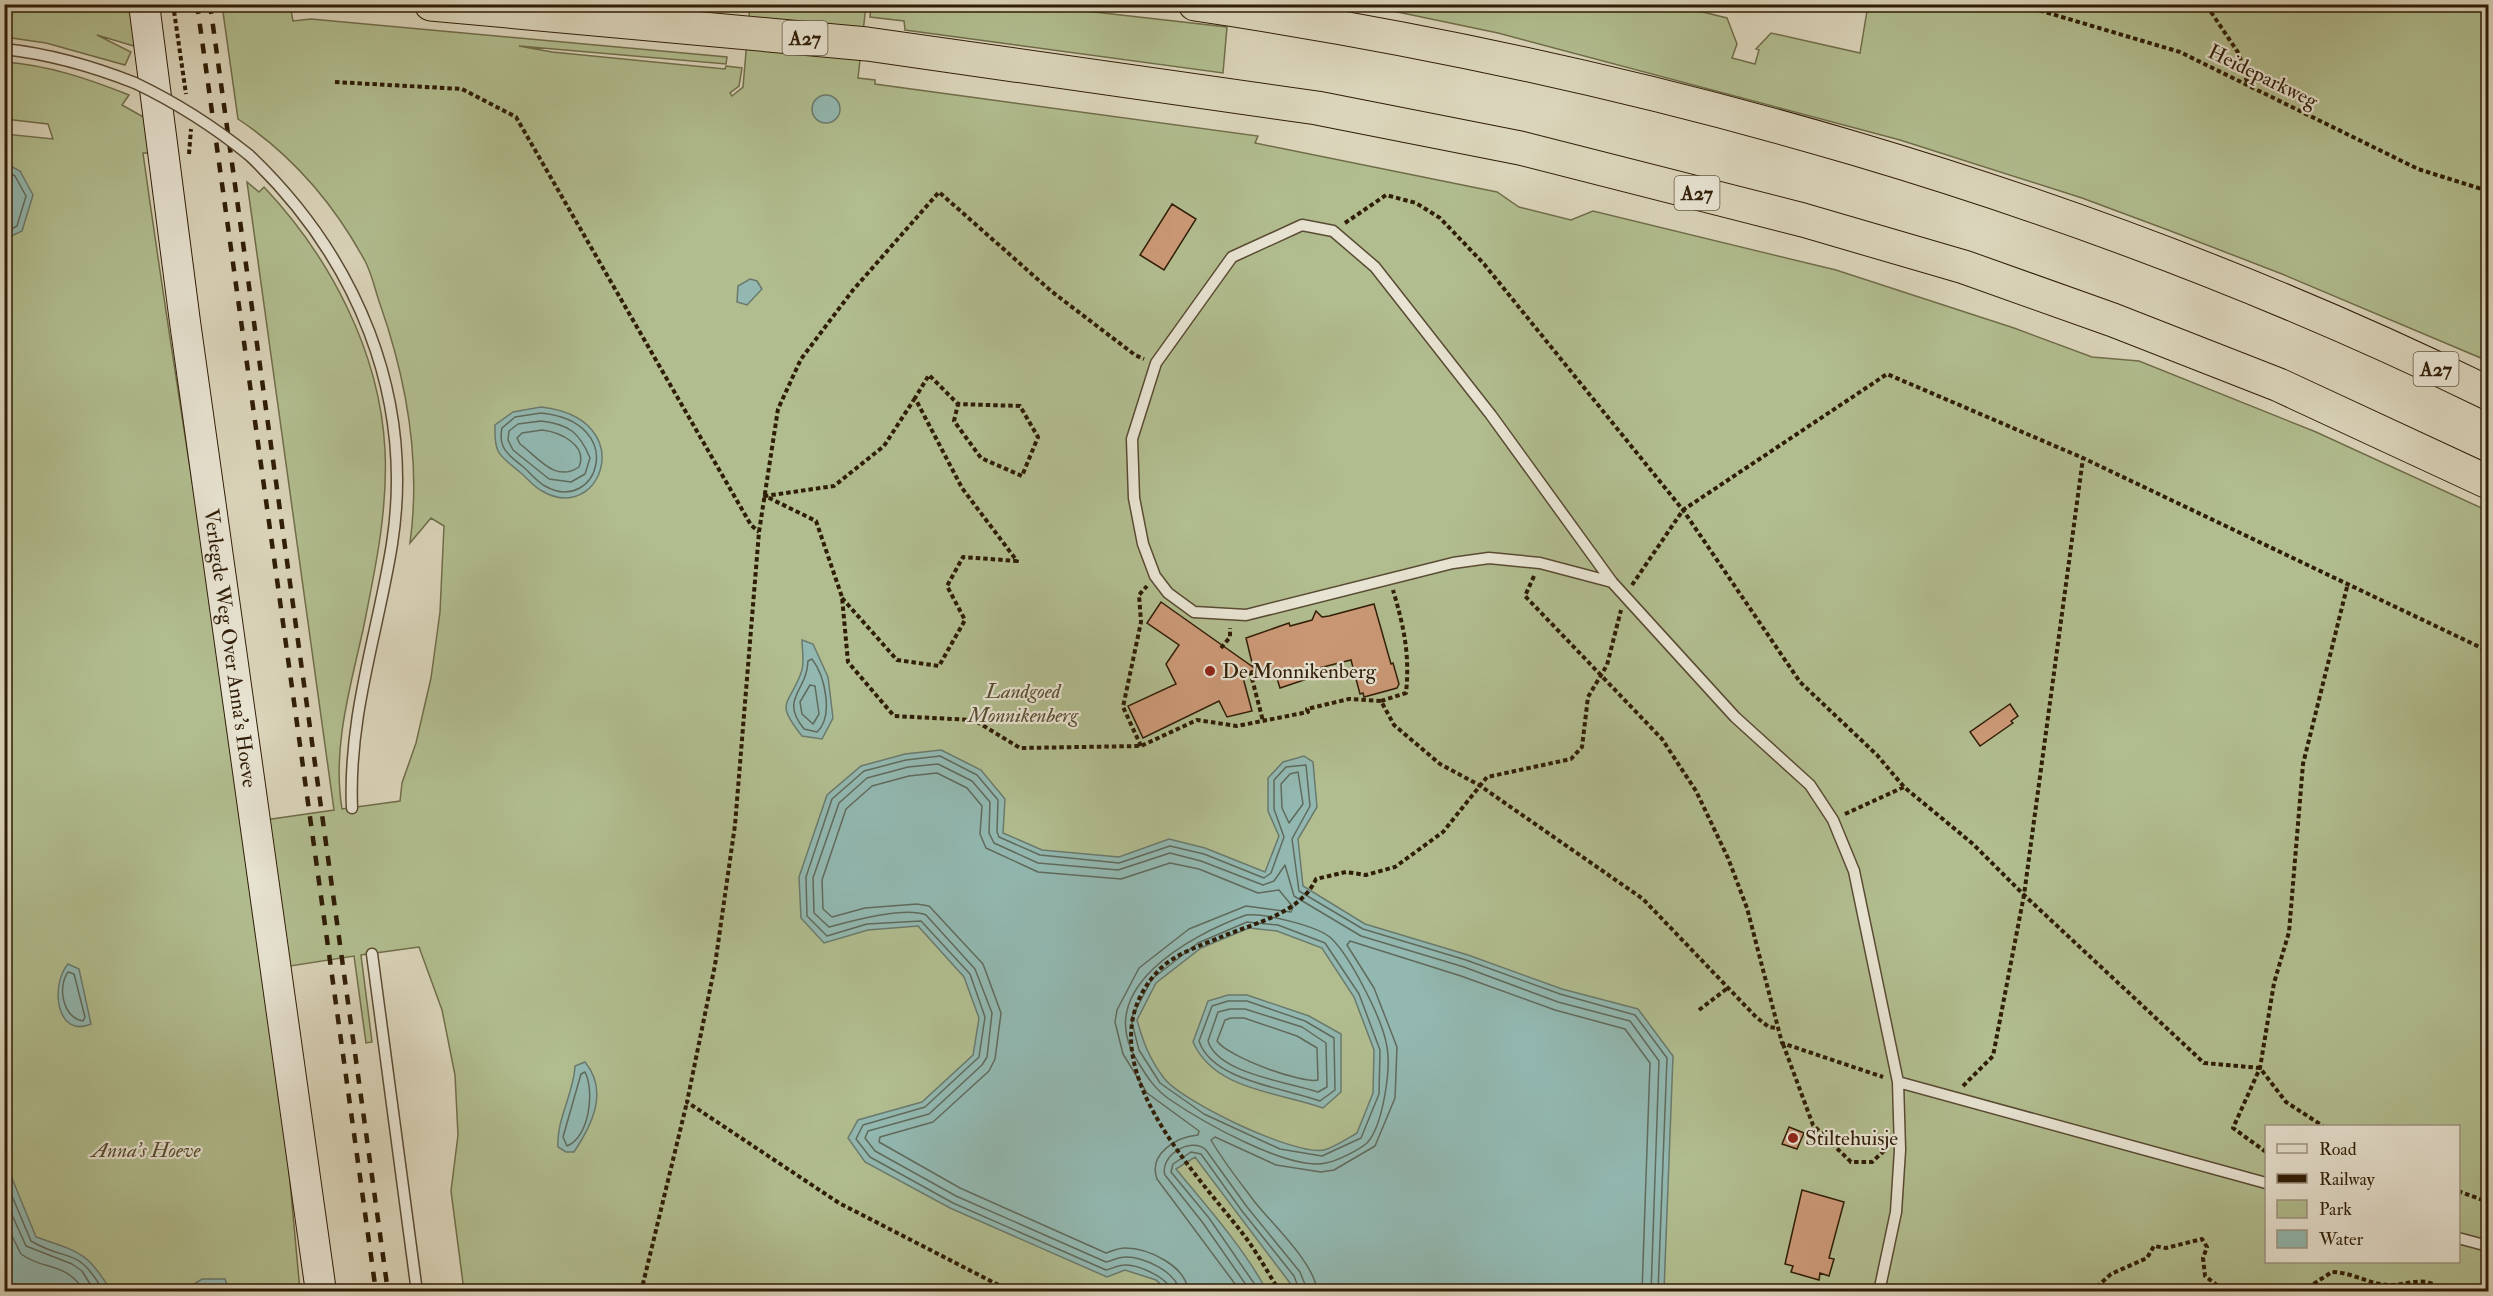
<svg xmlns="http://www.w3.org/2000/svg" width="2493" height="1296" viewBox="0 0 2493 1296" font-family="'IM FELL Double Pica',serif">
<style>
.green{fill:#b1bd8f;stroke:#706d4a;stroke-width:1.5;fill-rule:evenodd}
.water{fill:#92b8b1;stroke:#6a7a6d;stroke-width:1.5;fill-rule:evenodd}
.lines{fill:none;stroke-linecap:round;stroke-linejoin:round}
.shore{stroke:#606a5c;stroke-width:1.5}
.building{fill:#c97;stroke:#2f1d06;stroke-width:1.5}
.lane-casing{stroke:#5a4b33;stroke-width:13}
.secondary-casing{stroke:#2f1d06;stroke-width:32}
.highway-casing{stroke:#2f1d06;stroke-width:35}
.path{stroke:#2f1d06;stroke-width:4;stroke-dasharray:4.5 3;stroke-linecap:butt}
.lane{stroke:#e8e4d3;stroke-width:10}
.secondary{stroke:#e8e4d3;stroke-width:30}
.highway{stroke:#dbd5bb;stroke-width:33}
.rail{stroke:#2f1d06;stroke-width:4.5;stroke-dasharray:10 10;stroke-linecap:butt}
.lane-bridge-casing{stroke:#5a4b33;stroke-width:13;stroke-linecap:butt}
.lane-bridge{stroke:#e8e4d3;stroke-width:10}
.poi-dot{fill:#8f2418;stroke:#e8e4d3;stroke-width:2}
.labels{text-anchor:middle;stroke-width:4.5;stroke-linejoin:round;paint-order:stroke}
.shield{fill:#e8e4d3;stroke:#665944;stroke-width:1.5}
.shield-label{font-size:20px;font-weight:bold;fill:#2f1d06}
.street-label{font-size:21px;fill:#2f1d06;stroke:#e8e4d3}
.poi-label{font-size:21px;fill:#2f1d06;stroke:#e8e4d3;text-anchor:start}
.park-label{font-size:21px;font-style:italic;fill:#564d2f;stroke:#e8e4d3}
</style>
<rect width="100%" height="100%" fill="#dbd5bb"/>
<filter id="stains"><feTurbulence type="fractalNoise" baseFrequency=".00333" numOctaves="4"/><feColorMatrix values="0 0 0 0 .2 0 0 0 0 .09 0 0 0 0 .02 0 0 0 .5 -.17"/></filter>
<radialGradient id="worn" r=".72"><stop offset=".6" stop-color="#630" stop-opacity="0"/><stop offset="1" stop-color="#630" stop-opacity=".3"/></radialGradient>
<path class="green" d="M5 4 54 5 138 10 137 47 97 35 131 52 125 65 46 43 5 37Z
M222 5H290L293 21 311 19 727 57 726 64 519 46 552 52 725 69 726 66 742 68 739 86 730 93 732 96 743 87 750 5H866L858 78 875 80V84L1258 136 1255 143 1497 192 1519 207 1571 220 1593 211 1836 270 2014 328 2092 357 2139 361 2316 432 2488 511V1291H464L451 1191 458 1135 455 1075 442 1010 419 947 361 955 372 1042 366 1043 354 956 264 970 278 1051 300 1291H5V134L53 139 48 124 5 119 4 62C48 65 89 79 129 95L122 105 147 119 151 153H143C174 377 212 600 244 823L334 810 247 182 259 192 264 187C330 257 380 352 385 450 388 511 375 570 363 630 350 688 332 749 342 809L400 801 402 783 416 743 431 678 440 612 444 526 431 518 410 543C421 462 407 381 380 304 375 290 372 274 365 261 334 204 292 155 238 119ZM2266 1126H2458V1262H2266Z
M1032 5 1227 27 1223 73 905 30 904 21 870 17 871 5Z
M1364 5 1670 4 1727 18 1737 44 1732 58 1755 64 1759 50 1756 49 1771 33 1860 53 1868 5H2488V361L2282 274 2168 230 2082 198 1900 140 1498 33Z"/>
<path class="water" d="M812 109a14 14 0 1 1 28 0a14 14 0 1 1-28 0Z
M5 163 20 171 33 195 22 231 5 239Z
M750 279 757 281 762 289 747 305 737 302 738 286Z
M541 407C641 418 601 526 542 491 534 487 528 479 521 473 500 455 494 456 495 425L513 412Z
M802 640 813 644 828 677 833 718 822 739 802 736C774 701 789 706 801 673 805 664 802 650 802 640Z
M941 750 981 770 1005 799 1003 833 1042 850 1119 857 1169 839 1205 848 1265 872 1279 836 1268 811V778L1283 762 1304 756 1313 762 1317 807 1298 839 1303 886 1365 924 1468 955 1562 989 1638 1009 1673 1056 1664 1291H1296L1195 1157 1176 1169C1208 1208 1243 1247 1267 1291H1168L1156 1280 1125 1270 1107 1277 950 1208 865 1162 848 1138 858 1120 922 1102 973 1055 979 1018 964 977 918 926 868 930 824 943 801 918 799 877 827 795 861 766 905 754ZM1249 928 1277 931 1322 948 1354 997 1374 1050 1373 1093 1357 1133C1348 1138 1335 1147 1324 1150 1295 1156 1182 1102 1164 1078 1150 1060 1143 1042 1137 1020L1156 983 1201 948Z
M68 964 79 969 91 1024C56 1039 50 985 68 964Z
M1228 995H1247L1309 1016 1341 1034V1092L1323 1108C1278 1092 1214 1090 1193 1042L1208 1001Z
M585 1062C609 1091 592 1125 574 1152H566L558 1147C556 1120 574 1093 575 1066Z
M5 1161 36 1237C79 1252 87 1251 111 1291H5Z
M202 1279H225L229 1291H183Z"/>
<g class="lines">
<path class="shore" d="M4 170 15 176 26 196 17 226 4 233
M541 413C630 422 597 516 545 486 536 481 529 471 521 465 507 454 498 447 502 428L515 417Z
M541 421C569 424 580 433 590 458L585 474 571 482 549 479 513 450 508 440 509 431 518 424Z
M542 430C560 432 588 445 579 467 555 483 539 458 520 444L517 438 522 433Z
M812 659C825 676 834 716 817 732L804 729C779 698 807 692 808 661Z
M810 685 815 686 819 714 813 724 802 714 800 702Z
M1298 772 1303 804 1289 823 1282 808 1281 784 1290 774Z
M1246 915C1264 913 1319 926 1332 939 1351 958 1383 1020 1387 1047 1391 1069 1383 1126 1367 1143 1359 1150 1337 1161 1326 1163 1288 1171 1201 1121 1169 1099 1155 1089 1147 1077 1138 1062 1091 989 1189 936 1246 915Z
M1247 922 1278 925 1325 943 1359 994 1380 1050 1379 1094 1361 1138 1322 1156 1280 1149 1204 1114 1160 1083 1139 1050 1131 1019 1152 979 1198 943Z
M68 972 74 974 85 1017 83 1021C63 1018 57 987 68 972Z
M1228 1001H1247L1305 1021 1334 1038 1335 1090 1320 1101C1285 1088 1212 1081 1199 1041L1212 1006Z
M1230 1009H1245L1302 1027 1326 1043 1327 1087 1318 1092C1289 1082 1218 1074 1208 1041L1218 1012Z
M1231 1018H1244L1297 1036 1317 1048 1318 1080C1302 1084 1228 1057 1217 1041L1225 1020Z
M585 1072C595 1091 589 1138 567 1146L563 1137 581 1074Z
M4 1177 31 1241C70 1264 76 1244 104 1292
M4 1197 26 1246 72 1264 82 1271 95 1292
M4 1220 21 1254C46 1272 64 1260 85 1292
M1171 1292C1170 1278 1137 1264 1124 1265 1118 1265 1112 1269 1106 1270L953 1203 870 1157 856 1139 863 1125 925 1107 979 1057 985 1017 970 974 921 921 867 924 827 936 807 916 806 877 832 799 864 771 906 760 940 756 977 775 998 800 997 832 999 837 1040 855 1119 863 1170 846 1204 854 1264 878 1271 873 1284 837 1274 809V780L1286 767 1306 765 1310 806 1292 839 1299 891 1363 929 1466 960 1560 994 1635 1015 1667 1058 1658 1292
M1179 1292C1178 1272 1142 1256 1125 1257 1118 1257 1112 1261 1106 1262L956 1196 875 1151 865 1138 868 1131 929 1114 982 1065 987 1057 992 1013 975 969 926 915C905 906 851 921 829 927L814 913 813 878 839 803 867 778 908 767 938 764 972 781 990 802 989 833 994 843 1038 863 1118 870 1170 853 1201 861 1263 885 1274 881 1285 865 1294 896 1361 936 1464 967 1558 1002 1630 1021 1659 1061 1651 1292
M1188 1292C1187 1266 1148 1248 1125 1248 1118 1248 1112 1251 1106 1253L960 1188 879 1142 880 1137 933 1122 989 1071 995 1059 1001 1013 983 964 929 906 917 904 865 908 832 917 823 909 822 880 846 809 872 786 909 776 937 773 967 788 982 806 980 834 986 848 1038 872 1121 879 1170 863 1199 869 1258 893 1279 890 1293 907 1291 912 1246 906 1189 929 1139 968 1117 1010 1115 1022 1123 1054 1147 1093 1199 1131 1198 1135C1176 1137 1148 1154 1157 1179L1241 1292
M1251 1292 1203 1223 1165 1175C1159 1156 1191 1136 1206 1150L1247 1207 1300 1272 1308 1292
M1260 1292 1209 1218 1171 1172 1173 1164 1191 1152 1201 1154 1242 1211 1294 1276 1300 1292
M1317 1292C1316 1264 1271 1223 1254 1201 1239 1181 1223 1161 1211 1140L1215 1137 1276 1165 1321 1172 1334 1170 1375 1146 1395 1098 1397 1047 1374 988 1347 945 1350 941 1461 976 1555 1010 1625 1029 1650 1063 1642 1292"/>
</g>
<path class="building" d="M1172 204 1196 219 1164 270 1140 255Z
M1161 602 1253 667 1246 638 1289 623 1290 626 1312 620 1316 611 1322 617 1329 616 1374 604 1391 664 1393 663 1399 684 1397 688 1364 697 1363 693 1360 694 1351 660 1315 669 1316 676 1280 688 1274 669 1272 670 1270 666 1242 674 1252 711 1227 717 1219 701 1143 738 1128 706 1176 684 1166 664 1179 645 1147 623Z
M2010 704 2018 716 2011 721 2013 723 1980 746 1970 732Z
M1789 1127 1804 1133 1797 1149 1782 1144Z
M1802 1190 1844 1202 1829 1258 1834 1259 1829 1276 1820 1273 1819 1280 1791 1272 1793 1266 1785 1264Z"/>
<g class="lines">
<defs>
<path id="lane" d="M4 49C50 54 92 66 135 83
M249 155C356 257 415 395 392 544 378 632 348 716 352 808
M1612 582 1540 563 1489 558 1453 563 1246 615 1194 612 1168 593 1155 576 1143 544 1134 498 1132 439 1156 363 1232 257 1302 225 1333 231 1375 267 1491 415 1612 582 1735 717 1810 785 1833 820 1854 871 1898 1082 1900 1150 1896 1212 1879 1292
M372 954 417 1292
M1898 1082 2266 1183
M2458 1238 2488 1246"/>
<g id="secondary">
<path id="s1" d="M144 4 185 322 321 1292"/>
</g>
<path id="highway" d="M431 4 867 44 1317 108 1520 148 1803 220 1964 267 2113 320 2279 385 2488 482
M1195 4C1641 70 2082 195 2488 393"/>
</defs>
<use href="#lane" class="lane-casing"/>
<use href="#secondary" class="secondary-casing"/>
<use href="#highway" class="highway-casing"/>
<path class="path" d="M173 4 186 94
M2018 4 2180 52 2418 169 2488 191
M2197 4 2211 12 2216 4
M2211 12 2239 54 2248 85
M335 82 462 89 516 117 751 525 759 532
M189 154 191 129
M1345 223 1386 195 1416 203 1440 218 1484 264 1683 510 1800 682 1877 755 1904 787 1973 844 2024 895 2204 1063 2260 1068 2286 1102 2323 1126
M915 398 884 446 834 486 765 496 816 521 842 597 848 662 894 716 974 720 1020 748 1141 746 1197 720 1237 726 1308 712 1307 709 1349 699 1381 701 1394 725 1440 764 1479 785 1643 899 1756 1017 1769 1027 1777 1028
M1534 576 1525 596 1662 739 1696 791 1728 858 1747 908 1782 1043 1883 1077
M1632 585 1683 510 1887 374 2083 458 2488 651
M842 598 897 660 939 666 965 620 947 586 963 557 1017 561 962 488 915 398 929 375 958 404 1020 406 1038 437 1022 476 981 458 954 421 958 404
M1221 648 1230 637V628
M1250 671 1263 721
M1381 701 1406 693C1410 655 1404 627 1393 590
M1141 746 1123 707 1141 622 1139 595 1147 586
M1845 814 1904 787
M1699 1010 1729 987
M1783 1044 1813 1125 1851 1162H1872L1886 1149
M1963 1086 1993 1056 2024 895 2083 458
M2266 1152 2233 1128 2260 1068 2274 983 2289 932 2303 764 2348 583
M2458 1191 2488 1202
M641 1292 687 1102
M1012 1292 839 1203 687 1102 715 965 735 825 759 532 778 409 801 359 853 290 939 192 1051 291 1135 355 1144 359
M1280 1292C1268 1273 1257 1252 1243 1234 1191 1167 1077 1052 1161 968 1177 953 1202 945 1221 937 1254 923 1300 914 1316 879L1346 872 1366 875 1395 867 1443 832 1487 777 1571 759 1582 747 1588 697 1607 665 1621 610
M2091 1292 2111 1274 2147 1258 2154 1246 2166 1248 2202 1239 2207 1247 2203 1258 2205 1276 2226 1292
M2301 1292 2332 1272C2351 1272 2369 1284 2388 1285 2406 1286 2429 1273 2442 1292"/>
<use href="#lane" class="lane"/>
<use href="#secondary" class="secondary"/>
<use href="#highway" class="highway"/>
<path class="rail" d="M197 4 376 1292
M210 4 388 1292"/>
<defs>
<path id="lane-bridge" d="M135 83C177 103 213 126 249 155"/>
</defs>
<use href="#lane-bridge" class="lane-bridge-casing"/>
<use href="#lane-bridge" class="lane-bridge"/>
</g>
<g class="poi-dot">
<circle cx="1210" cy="671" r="6"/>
<circle cx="1793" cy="1138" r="6"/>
</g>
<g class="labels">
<g class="shield">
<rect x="782.5" y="21" width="45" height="34" rx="4.5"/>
<rect x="1674.5" y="176" width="45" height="34" rx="4.5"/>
<rect x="2413.5" y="352" width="45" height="34" rx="4.5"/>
</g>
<g class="shield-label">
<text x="805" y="45">A27</text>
<text x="1697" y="200">A27</text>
<text x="2436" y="376">A27</text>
</g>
<g class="street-label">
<text transform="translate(2263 76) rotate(26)" y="7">Heideparkweg</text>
<text dy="7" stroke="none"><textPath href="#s1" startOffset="650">Verlegde Weg Over Anna's Hoeve</textPath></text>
</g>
<g class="poi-label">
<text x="1222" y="678">De Monnikenberg</text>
<text x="1805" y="1145">Stiltehuisje</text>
</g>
<g class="park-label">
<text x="1023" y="698">Landgoed<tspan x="1023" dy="24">Monnikenberg</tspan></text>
<text x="146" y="1157">Anna's Hoeve</text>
</g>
</g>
<rect width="2493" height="1296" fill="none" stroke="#dbd5bb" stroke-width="24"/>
<rect x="6" y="6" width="2481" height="1284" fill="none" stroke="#2f1d06" stroke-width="3"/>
<rect x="12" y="12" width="2469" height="1272" fill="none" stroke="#2f1d06" stroke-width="1.5"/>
<rect x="2265" y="1125" width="195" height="138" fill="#e8e4d3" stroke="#9e9481" stroke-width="1.5"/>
<rect x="2277" y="1144" width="30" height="9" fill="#e8e4d3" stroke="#9e9481" stroke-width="1.5"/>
<text x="2319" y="1155" font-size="18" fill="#2f1d06">Road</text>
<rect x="2277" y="1174" width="30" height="9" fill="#2f1d06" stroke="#9e9481" stroke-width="1.5"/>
<text x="2319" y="1185" font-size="18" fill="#2f1d06">Railway</text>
<rect x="2277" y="1200" width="30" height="18" fill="#b1bd8f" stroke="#9e9481" stroke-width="1.5"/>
<text x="2319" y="1215" font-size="18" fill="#2f1d06">Park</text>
<rect x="2277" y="1230" width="30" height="18" fill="#92b8b1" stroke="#9e9481" stroke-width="1.5"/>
<text x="2319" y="1245" font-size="18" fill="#2f1d06">Water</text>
<rect width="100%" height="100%" filter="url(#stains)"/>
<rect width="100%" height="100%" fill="url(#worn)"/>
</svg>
